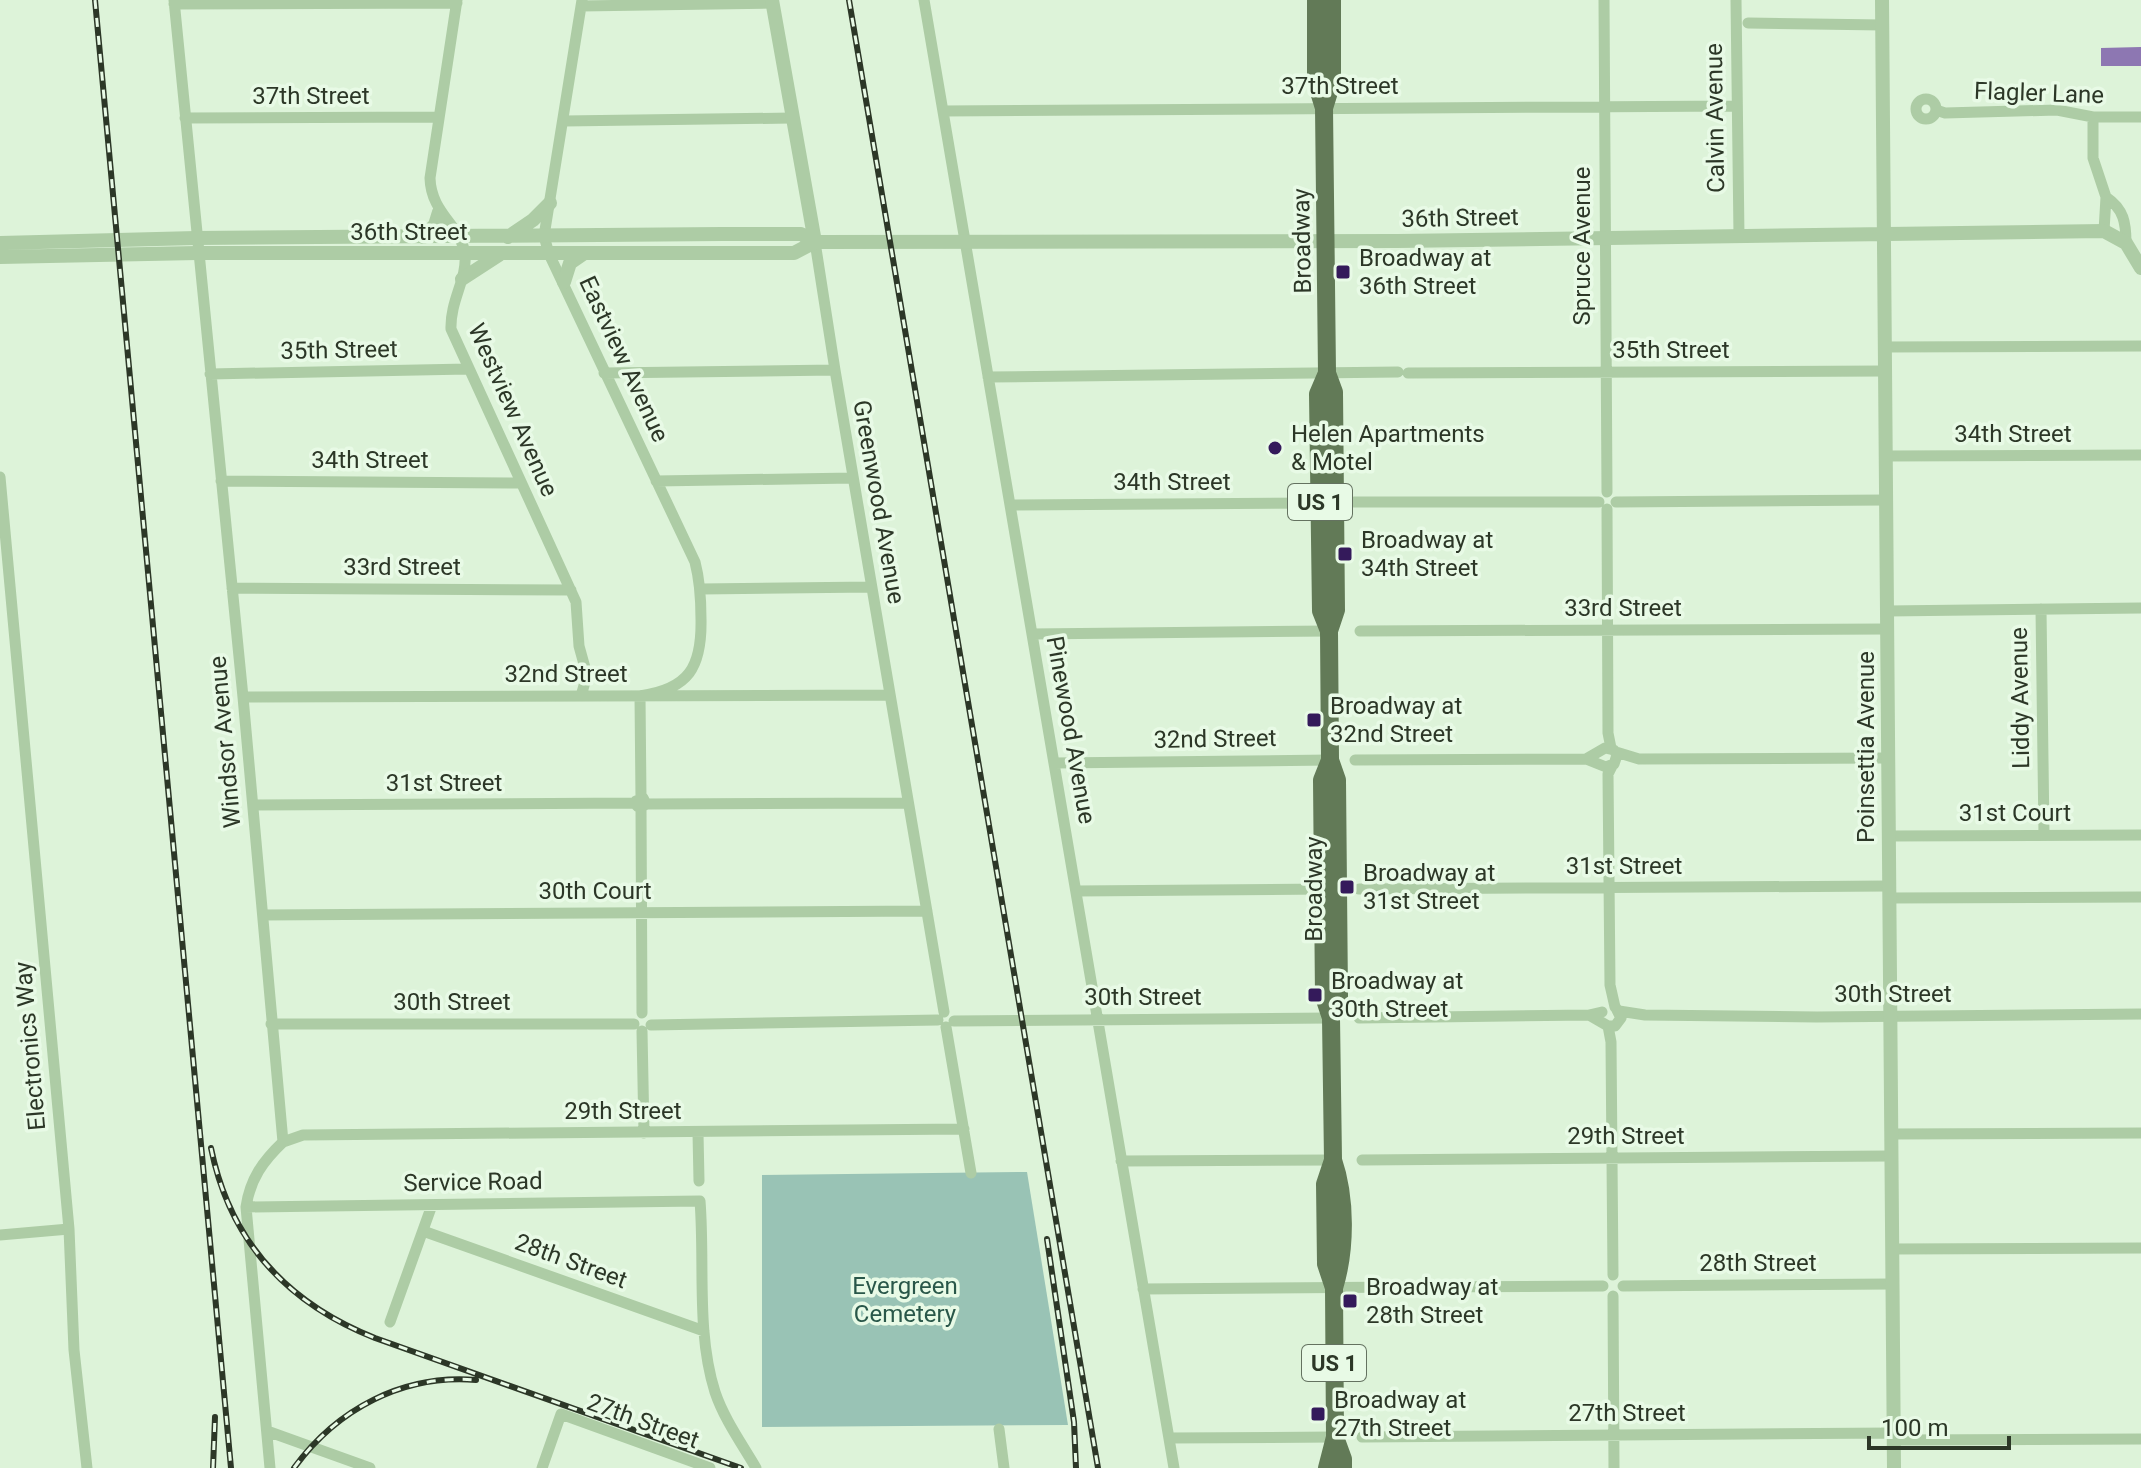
<svg xmlns="http://www.w3.org/2000/svg" width="2141" height="1468" viewBox="0 0 2141 1468" font-family="Roboto,sans-serif">
<style>
.green{fill:#99c3b5}
.water{fill:#8d77b2}
.lines{fill:none;stroke-linecap:round;stroke-linejoin:round}
.minor{stroke:#adcca5;stroke-width:11}
.tertiary{stroke:#adcca5;stroke-width:14}
.primary{stroke:#627a57;stroke-width:18}
.rail-casing{stroke:#2c3727;stroke-width:6}
.rail{stroke:#e8fae6;stroke-width:3;stroke-dasharray:9;stroke-linecap:butt}
.poi-dot{fill:#341a5b;stroke:#e8fae6;stroke-width:3}
.labels{text-anchor:middle;stroke-width:7;stroke-linejoin:round;paint-order:stroke}
.shield{fill:#e8fae6;stroke:#647260;stroke-width:2}
.shield-label{font-size:22px;font-weight:bold;fill:#2c3727}
.street-label{font-size:24px;fill:#2c3727;stroke:#e8fae6}
.poi-label{font-size:24px;fill:#2c3727;stroke:#e8fae6;text-anchor:start}
.park-label{font-size:24px;fill:#295749;stroke:#e8fae6}
</style>
<rect width="100%" height="100%" fill="#ddf3d9"/>
<path class="green" d="M1027 1172 1068 1425 762 1427V1175Z"/>
<path class="water" d="M2141 47V66H2101V48Z"/>
<g class="lines">
<path class="minor" d="M174 0 243 697 283 1142C263 1161 250 1179 246 1207L270 1468
M457 0 430 178C431 215 463 226 465 256 467 279 450 301 451 329L576 602 579 646 587 675 581 696
M582 0 544 236 549 254 695 562C700 581 701 599 701 619 702 667 689 689 640 696
M924 0 1174 1468
M1604 0 1607 492
M1736 0 1739 236
M174 4 457 3
M581 6 772 3
M1748 23 1882 25
M1916 109a10 10 0 1 1 20 0a10 10 0 1 1-20 0Z
M1936 110 1945 113 2057 110 2093 117H2141
M943 111 1737 106
M2093 117V158L2106 197 2104 231
M185 118 438 117
M564 121 792 118
M2106 197C2124 209 2126 223 2126 243
M815 242 835 370 944 1012
M1885 347 2141 346
M604 373 835 370
M1408 373 1885 371
M210 374 468 369
M988 377 1398 372
M1886 456 2141 455
M0 477 69 1229 74 1350 87 1468
M221 481 519 483
M656 481 853 478
M1354 502H1599
M1616 502 1886 500
M1010 505 1323 503
M1607 509 1608 733 1611 748
M232 588 571 590
M701 589 871 587
M2041 609 2044 835
M1887 611 2141 608
M1360 631 1887 629
M1032 634 1329 631
M640 696 641 798
M243 697 890 695
M1616 752 1639 759 1888 758
M1355 760 1586 759 1606 767 1614 764 1617 755 1614 750 1605 748 1586 759
M1054 763 1330 760
M1612 766 1608 774 1610 985 1615 1007
M646 804 643 798 636 801 637 806 641 808 646 804 908 803
M253 805 636 803
M641 808 642 1013
M1889 836 2141 835
M1359 889 1889 886
M1076 891 1326 889
M1889 898 2141 897
M263 915 927 911
M1619 1011 1645 1015 1817 1017 2141 1014
M1589 1015 1608 1026H1615L1621 1018 1616 1008
M1359 1018 1589 1015 1602 1012
M954 1021 1331 1018
M271 1024H634
M651 1025 938 1020
M1608 1026 1611 1042 1613 1275
M946 1027 971 1173
M642 1031 644 1133
M698 1133 699 1181
M1891 1134 2141 1133
M283 1142 303 1135 964 1129
M1362 1160 1891 1156
M1121 1161 1333 1160
M246 1207 700 1201C705 1264 696 1332 715 1392 724 1419 742 1444 756 1468
M423 1231 704 1331
M0 1235 69 1229
M1892 1249 2141 1248
M1623 1286 1892 1284
M1414 1287 1603 1286
M1143 1289 1405 1287
M1613 1296 1614 1468
M390 1322 432 1205
M999 1429 1004 1468
M267 1431 370 1468
M1362 1437 1894 1433
M1169 1438 1335 1437
M1894 1440 2141 1439
M542 1468 561 1414 710 1468"/>
<path class="tertiary" d="M772 0 815 242
M1882 0 1894 1468
M423 237 435 225 439 212
M508 237 533 220 550 203
M0 243 196 238 722 234H801L815 242
M0 257 197 253H794L815 242 1398 241 2104 231 2126 243 2141 268
M462 279 499 255
M564 282 570 263 583 254"/>
<path class="primary" d="M1316 0V82L1324 108 1327 373 1334 392 1336 610 1329 631 1330 760 1337 780 1339 996 1331 1018
M1324 108 1332 82V0
M1327 373 1318 394 1321 611 1329 631
M1330 760 1322 780 1323 889 1324 997 1331 1018 1333 1160 1325 1184 1326 1264 1334 1288
M1335 1437 1343 1459V1468
M1327 1468 1335 1437 1334 1288C1346 1249 1346 1198 1333 1160"/>
<defs>
<path id="rail" d="M95 0 231 1468
M849 0 1098 1468
M211 1148C230 1242 287 1303 375 1338L741 1468
M1047 1239 1074 1422 1076 1468
M213 1468 215 1417
M294 1468C337 1409 403 1374 476 1380"/>
</defs>
<use href="#rail" class="rail-casing"/>
<use href="#rail" class="rail"/>
</g>
<g class="poi-dot">
<rect x="1335" y="264" width="16" height="16" rx="4"/>
<circle cx="1275" cy="448" r="8"/>
<rect x="1337" y="546" width="16" height="16" rx="4"/>
<rect x="1306" y="712" width="16" height="16" rx="4"/>
<rect x="1339" y="879" width="16" height="16" rx="4"/>
<rect x="1307" y="987" width="16" height="16" rx="4"/>
<rect x="1342" y="1293" width="16" height="16" rx="4"/>
<rect x="1310" y="1406" width="16" height="16" rx="4"/>
</g>
<g class="labels">
<g class="shield">
<rect x="1288" y="484" width="64" height="36" rx="6"/>
<rect x="1302" y="1345" width="64" height="36" rx="6"/>
</g>
<g class="shield-label">
<text x="1320" y="510">US 1</text>
<text x="1334" y="1371">US 1</text>
</g>
<g class="street-label">
<text x="1340" y="94">37th Street</text>
<text transform="translate(2039 93) rotate(2)" y="8">Flagler Lane</text>
<text x="311" y="104">37th Street</text>
<text transform="translate(1715 118) rotate(-91)" y="8">Calvin Avenue</text>
<text transform="translate(1460 218) rotate(-1)" y="8">36th Street</text>
<text x="409" y="240">36th Street</text>
<text transform="translate(1302 241) rotate(-91)" y="8">Broadway</text>
<text transform="translate(1582 246) rotate(-90)" y="8">Spruce Avenue</text>
<text transform="translate(339 350) rotate(-1)" y="8">35th Street</text>
<text x="1671" y="358">35th Street</text>
<text transform="translate(624 359) rotate(65)" y="8">Eastview Avenue</text>
<text transform="translate(513 410) rotate(66)" y="8">Westview Avenue</text>
<text x="2013" y="442">34th Street</text>
<text x="370" y="468">34th Street</text>
<text x="1172" y="490">34th Street</text>
<text transform="translate(879 502) rotate(80)" y="8">Greenwood Avenue</text>
<text x="402" y="575">33rd Street</text>
<text x="1623" y="616">33rd Street</text>
<text x="566" y="682">32nd Street</text>
<text transform="translate(2020 698) rotate(-91)" y="8">Liddy Avenue</text>
<text transform="translate(1071 730) rotate(80)" y="8">Pinewood Avenue</text>
<text transform="translate(1215 739) rotate(-1)" y="8">32nd Street</text>
<text transform="translate(225 742) rotate(-95)" y="8">Windsor Avenue</text>
<text transform="translate(1866 747) rotate(-90)" y="8">Poinsettia Avenue</text>
<text x="444" y="791">31st Street</text>
<text x="2015" y="821">31st Court</text>
<text x="1624" y="874">31st Street</text>
<text transform="translate(1314 889) rotate(-90)" y="8">Broadway</text>
<text x="595" y="899">30th Court</text>
<text x="1893" y="1002">30th Street</text>
<text x="1143" y="1005">30th Street</text>
<text x="452" y="1010">30th Street</text>
<text transform="translate(30 1046) rotate(-95)" y="8">Electronics Way</text>
<text x="623" y="1119">29th Street</text>
<text x="1626" y="1144">29th Street</text>
<text transform="translate(473 1182) rotate(-1)" y="8">Service Road</text>
<text transform="translate(571 1261) rotate(20)" y="8">28th Street</text>
<text x="1758" y="1271">28th Street</text>
<text x="1627" y="1421">27th Street</text>
<text transform="translate(643 1421) rotate(20)" y="8">27th Street</text>
</g>
<g class="poi-label">
<text x="1359" y="266">Broadway at<tspan x="1359" dy="28">36th Street</tspan></text>
<text x="1291" y="442">Helen Apartments<tspan x="1291" dy="28">&amp; Motel</tspan></text>
<text x="1361" y="548">Broadway at<tspan x="1361" dy="28">34th Street</tspan></text>
<text x="1330" y="714">Broadway at<tspan x="1330" dy="28">32nd Street</tspan></text>
<text x="1363" y="881">Broadway at<tspan x="1363" dy="28">31st Street</tspan></text>
<text x="1331" y="989">Broadway at<tspan x="1331" dy="28">30th Street</tspan></text>
<text x="1366" y="1295">Broadway at<tspan x="1366" dy="28">28th Street</tspan></text>
<text x="1334" y="1408">Broadway at<tspan x="1334" dy="28">27th Street</tspan></text>
</g>
<g class="park-label">
<text x="905" y="1294">Evergreen<tspan x="905" dy="28">Cemetery</tspan></text>
</g>
</g>
<path d="M1869 1436v12h140v-12" fill="none" stroke="#2c3727" stroke-width="4"/>
<text x="1881" y="1436" font-size="24" fill="#2c3727" stroke="#e8fae6" stroke-width="6" paint-order="stroke">100 m</text>
</svg>
